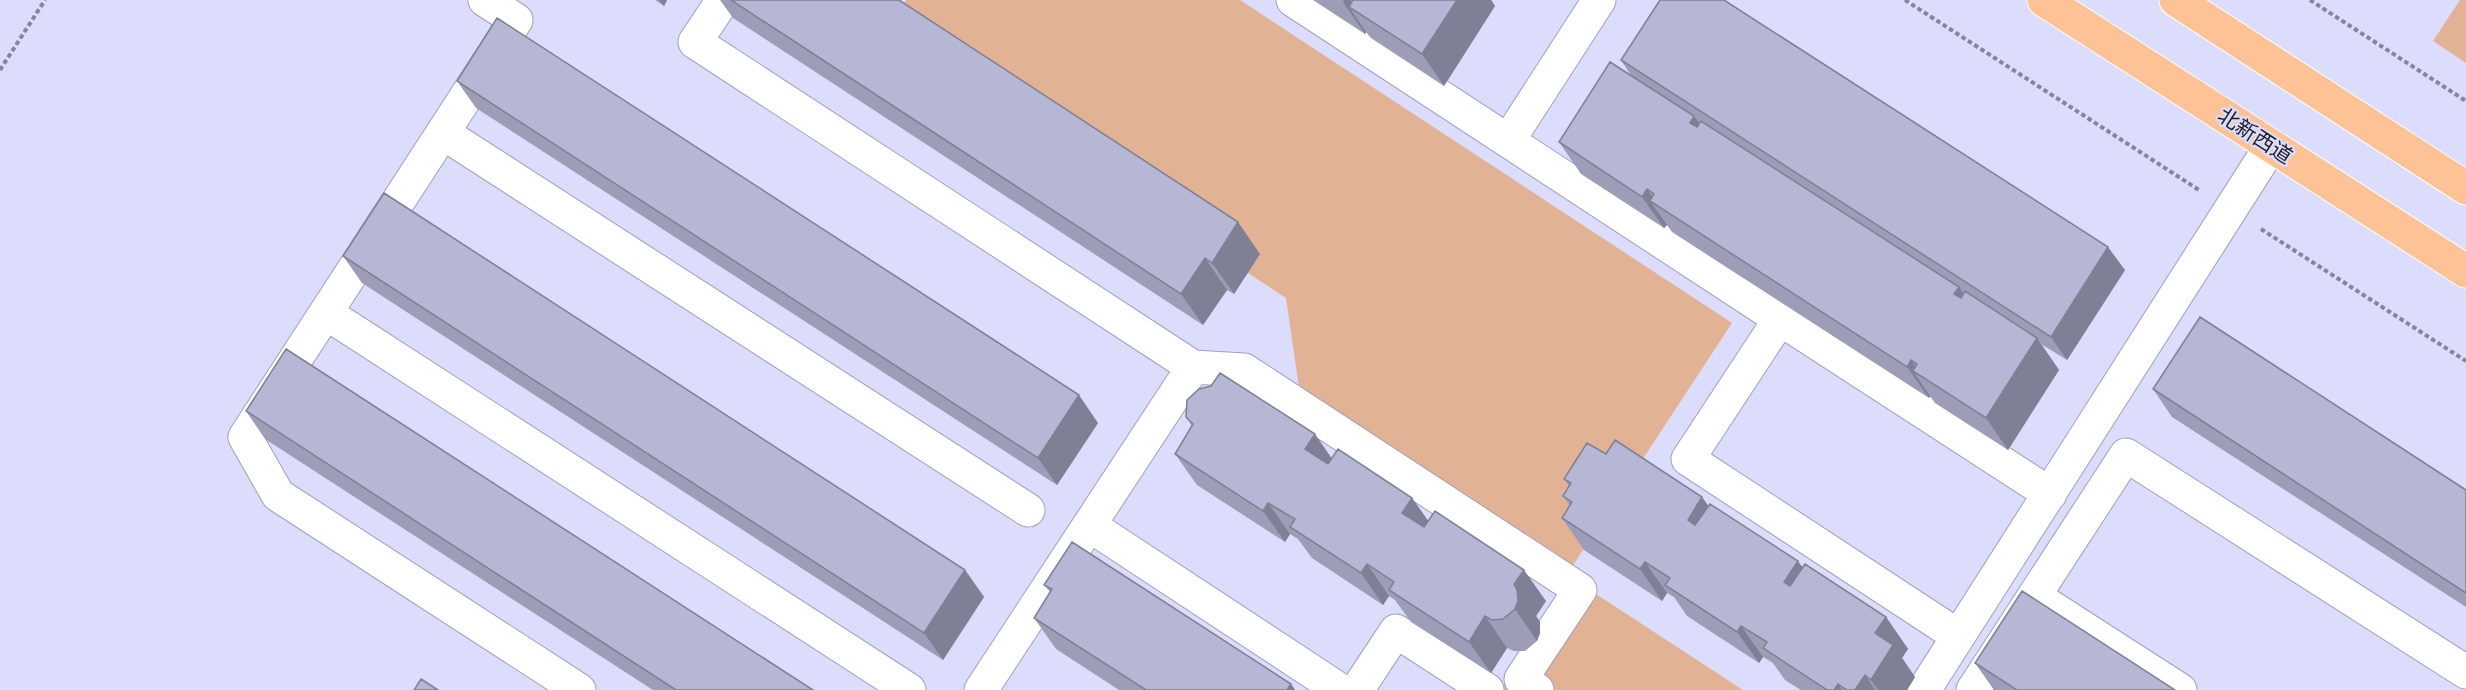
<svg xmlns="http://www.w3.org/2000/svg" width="2466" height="690" viewBox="0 0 2466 690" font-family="Barlow,'Noto Sans SC',sans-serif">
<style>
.green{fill:#e1b394}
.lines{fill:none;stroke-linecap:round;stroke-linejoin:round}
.minor-casing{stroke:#a0a0be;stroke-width:35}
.major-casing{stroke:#fff;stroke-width:35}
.path{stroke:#85859b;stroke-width:4;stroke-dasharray:4.5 3;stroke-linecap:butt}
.minor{stroke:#fff;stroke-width:33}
.major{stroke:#fdc295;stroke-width:33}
.wall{fill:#9d9db7}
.shaded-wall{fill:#7f7f95}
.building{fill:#b6b6d5;stroke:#7f7f95;stroke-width:1.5}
.labels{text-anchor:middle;stroke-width:4.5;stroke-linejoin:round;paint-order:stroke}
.street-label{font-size:21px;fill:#1e1e29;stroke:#dcdcfc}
</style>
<rect width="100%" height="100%" fill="#dcdcfc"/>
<path class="green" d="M906 0H1240L1732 323 1564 579 1302 408 1286 298 884 34Z
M2460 0H2466V63L2433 41Z
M1573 579 1743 690H1500Z"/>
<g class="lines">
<defs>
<path id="minor" d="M485 0 516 20 245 437 278 495 579 690
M723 0 695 42 1193 367 981 690
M1293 0 1780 319 1688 459 1958 636
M443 133 1028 510
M1508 141 1599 0
M326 313 909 690
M1780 319 2050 494
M1193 367 1244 370 1580 590 1521 679 1537 690
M1089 525 1340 690
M2034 596 2180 690
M1357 690 1396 631 1487 690
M1924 690 2271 146
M1973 690 2126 455 2466 672"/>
<path id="major" d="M2044 0 2466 271
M2176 0 2466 188"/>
</defs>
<use href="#minor" class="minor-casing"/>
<use href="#major" class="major-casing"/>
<path class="path" d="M1905 0 2199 190
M2310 0 2466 101
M0 70 45 0
M2261 229 2466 361"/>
<use href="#minor" class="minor"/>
<use href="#major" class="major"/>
</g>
<path class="wall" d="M655 0H667L664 6Z
M720 0H899L1260 254 1234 294 1227 290 1203 325 733 18Z
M1313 0H1491L1495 6 1444 86 1371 38 1366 32 1365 34Z
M1621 60 2125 270 2067 360 2041 344 2059 370 2008 450 1935 403 1930 396 1929 398 1672 232 1667 225 1664 228 1581 174 1559 142 1632 77Z
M457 81 1098 423 1057 485 476 108Z
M343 256 965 570 984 597 943 660 362 283Z
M2153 389 2466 490V607L2172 417Z
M246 411 813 690H653L265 439Z
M1186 417 1332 458 1412 498 1428 521 1546 601 1536 616 1540 622V633L1537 641 1525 651H1514L1507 648 1491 673 1411 622 1395 600 1389 596 1383 605 1312 558 1298 539 1290 534 1285 542 1197 485 1175 454 1192 426Z
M1606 454 1708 506 1803 567 1886 617 1908 649 1902 658 1915 677 1907 690H1801L1785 680 1773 663 1763 657 1759 663 1687 616 1674 597 1667 593 1662 601 1584 550 1562 518 1570 506 1563 496 1569 486 1564 479Z
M1044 585 1291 684 1295 690H1119L1056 649 1034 618 1050 592Z
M1975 663 2175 690H1994Z"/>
<path class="shaded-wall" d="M659 0H667L664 6Z
M1344 0H1350L1361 14 1349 7 1366 32 1365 34 1343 2Z
M1457 0H1491L1495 6 1444 86 1422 54Z
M1694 116 1717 148 1690 123Z
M1647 189 1659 207 1650 201 1667 225 1664 228 1642 197Z
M1238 222 1260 254 1234 294 1212 263Z
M2108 247 2125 270 2067 360 2051 337Z
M1205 258 1227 290 1203 325 1181 294Z
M1959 287 1981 319 1954 294Z
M2037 338 2059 370 2008 450 1986 418Z
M1911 360 1924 379 1913 371 1930 396 1929 398 1907 367Z
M1079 395 1098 423 1057 485 1038 458Z
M1315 434 1337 466 1327 481 1305 449Z
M1702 497 1725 529 1710 552 1688 520Z
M1412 498 1434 529 1424 545 1402 513Z
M1268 503 1290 534 1285 542 1263 511Z
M1798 561 1820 593 1806 614 1784 582Z
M1645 562 1667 593 1662 601 1640 569Z
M1367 564 1389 596 1383 605 1361 573Z
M965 570 984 597 943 660 924 633Z
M1524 570 1546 601 1536 616 1540 622V633L1537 641 1515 609 1514 584Z
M1485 616 1507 648 1491 673 1469 642Z
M1886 617 1908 649 1902 658 1915 677 1907 690H1878L1871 680 1875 633Z
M1741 626 1763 657 1759 663 1737 632Z
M1865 675 1875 690H1855Z
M1291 684 1295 690H1287Z
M1838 684 1842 690H1834Z"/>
<path class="building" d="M731 0H899L1238 222 1212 263 1205 258 1181 294Z
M1353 0H1457L1422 54 1349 7Z
M1660 0H1724L2108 247 2051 337 1621 60Z
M497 18 1079 395 1038 458 457 81Z
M1610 62 1694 116 1690 123 1697 127 1701 121 1959 287 1954 294 1961 298 1965 291 2037 338 1986 418 1913 371 1917 364 1911 360 1907 367 1650 201 1654 194 1647 189 1642 197 1559 142Z
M384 193 965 570 924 633 343 256Z
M2200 317 2466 490V593L2153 389Z
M286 349 813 690H676L246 411Z
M1220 373 1315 434 1305 449 1328 464 1338 449 1412 498 1402 513 1424 527 1435 511 1524 570 1514 584 1517 590 1518 601 1515 609 1503 619 1492 620 1485 616 1469 642 1389 590 1394 582 1367 564 1361 573 1290 527 1295 519 1268 503 1263 511 1175 454 1193 424 1186 417 1187 400 1199 389 1211 386Z
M1615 440 1702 497 1688 520 1695 525 1710 504 1798 561 1784 582 1790 586 1805 564 1886 617 1875 633 1893 645 1871 680 1865 675 1855 690H1847L1838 684 1834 690H1827L1763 648 1767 642 1741 626 1737 632 1665 585 1670 578 1645 562 1640 569 1562 518 1572 502 1563 496 1571 483 1564 479 1587 443 1606 454Z
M1072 542 1291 684 1287 690H1146L1034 618 1052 589 1044 585Z
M2022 591 2175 690H2017L1975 663Z
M421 679 438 690H414Z"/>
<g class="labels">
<g class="street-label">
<text transform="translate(2255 136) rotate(33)" y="7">北新西道</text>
</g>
</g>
</svg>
